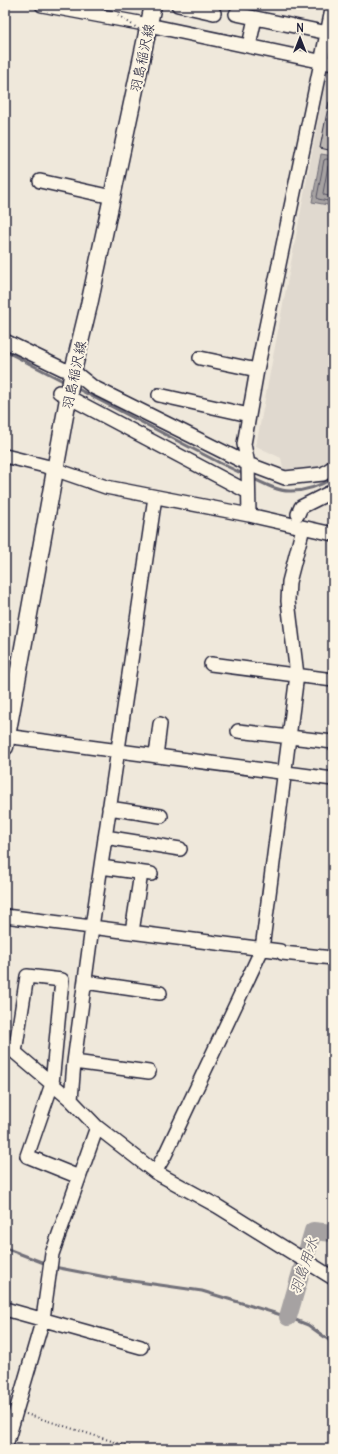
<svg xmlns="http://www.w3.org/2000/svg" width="338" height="1454" viewBox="0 0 338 1454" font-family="Delius,'Klee One',sans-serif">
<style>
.built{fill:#e0d9cf}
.water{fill:#a6a2a2;stroke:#716f79}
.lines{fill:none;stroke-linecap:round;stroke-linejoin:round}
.shore{stroke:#575564;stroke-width:1}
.stream{stroke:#716f79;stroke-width:3}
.river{stroke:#a6a2a2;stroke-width:18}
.building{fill:#bcb7b3;stroke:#22223b}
.minor-casing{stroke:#22223b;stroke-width:16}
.major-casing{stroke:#22223b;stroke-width:19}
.path{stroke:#22223b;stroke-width:2;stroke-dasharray:1 3;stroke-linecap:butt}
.minor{stroke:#fcf5e5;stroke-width:13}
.major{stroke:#fcf5e5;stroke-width:16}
.path-bridge{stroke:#22223b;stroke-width:2;stroke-dasharray:1 3;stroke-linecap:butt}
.labels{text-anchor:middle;stroke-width:4;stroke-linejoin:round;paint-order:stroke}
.street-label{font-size:14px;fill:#22223b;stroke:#fcf5e5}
.water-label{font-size:15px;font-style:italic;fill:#575564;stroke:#fcf5e5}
</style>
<rect width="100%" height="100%" fill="#efe8db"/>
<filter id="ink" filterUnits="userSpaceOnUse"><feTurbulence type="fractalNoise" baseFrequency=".025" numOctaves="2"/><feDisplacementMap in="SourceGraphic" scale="8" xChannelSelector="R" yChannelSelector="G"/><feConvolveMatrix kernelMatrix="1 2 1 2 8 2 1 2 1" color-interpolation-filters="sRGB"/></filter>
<g filter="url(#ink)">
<path class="built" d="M328 69 333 70V458L319 467 284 472 281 458 256 446Z"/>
<path class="water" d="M321 154 333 156V206L312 202Z"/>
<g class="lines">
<path class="shore" d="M333 160 326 159 324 160 317 197 318 199 333 202
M333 165 328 166 323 193 324 195 333 197"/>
<path class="stream" d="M5 351 65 382
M76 388 220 463 245 475
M252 478C262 483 279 492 291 491 306 491 320 486 333 478
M5 1248 44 1263
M54 1267 111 1278 202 1291 288 1317 308 1325 333 1343"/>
<path class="river" d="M288 1317 313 1231 333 1233"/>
</g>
<path class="building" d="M329 102H333V151L320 148Z"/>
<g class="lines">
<defs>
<path id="minor" d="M42 5 139 23 333 64
M178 5 214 13
M236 14 328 33
M249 46 255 18
M40 181 112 197
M5 341 63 369 73 371 93 387 248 464 285 478 323 474 333 467
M200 358 257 370
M59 392 248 492
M159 395 249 415
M5 456 45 466 106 487 249 515 333 534
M298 514 301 507 333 491
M249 515 248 464 244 444 257 370 333 5
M211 664 333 680
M238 731 333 742
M5 736 333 779
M156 756 160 724
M109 808 161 816
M105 837 180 849
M101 867 151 874
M5 916 280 951 282 953 333 958
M132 932 141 873
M85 982 160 993
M5 1044 71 1100 97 1127 155 1172 217 1206 333 1278
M15 1052 27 976 62 980 52 1084 27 1156 79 1177
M74 1062 149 1072
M71 1100 74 1062 92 927 155 497
M155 1172 165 1155 262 949 297 675 288 601 289 582 303 528
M5 1309 141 1347
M5 1449 43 1319 52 1254 97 1127"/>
<path id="major" d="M5 747 73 371 89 305 153 5"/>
</defs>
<use href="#minor" class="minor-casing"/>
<use href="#major" class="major-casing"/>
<path class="path" d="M26 1414 137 1449"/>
<use href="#minor" class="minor"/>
<use href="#major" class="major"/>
<path class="path-bridge" d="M118 15 156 41"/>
</g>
</g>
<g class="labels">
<g class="street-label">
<text transform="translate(142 58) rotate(-78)" y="5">羽島稲沢線</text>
<text transform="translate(74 375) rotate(-78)" y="5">羽島稲沢線</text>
</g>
<g class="water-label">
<text transform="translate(304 1266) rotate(-71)" y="5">羽島用水</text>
</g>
</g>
<rect width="338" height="1454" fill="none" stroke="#fcf5e5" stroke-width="20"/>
<rect x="10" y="10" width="318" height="1434" fill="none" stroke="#22223b" stroke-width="1.5" filter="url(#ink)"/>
<g transform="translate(300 38)" stroke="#fcf5e5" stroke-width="3" paint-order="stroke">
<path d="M0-3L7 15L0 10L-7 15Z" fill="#22223b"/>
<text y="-6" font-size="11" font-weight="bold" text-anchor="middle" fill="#22223b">N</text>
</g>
</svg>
